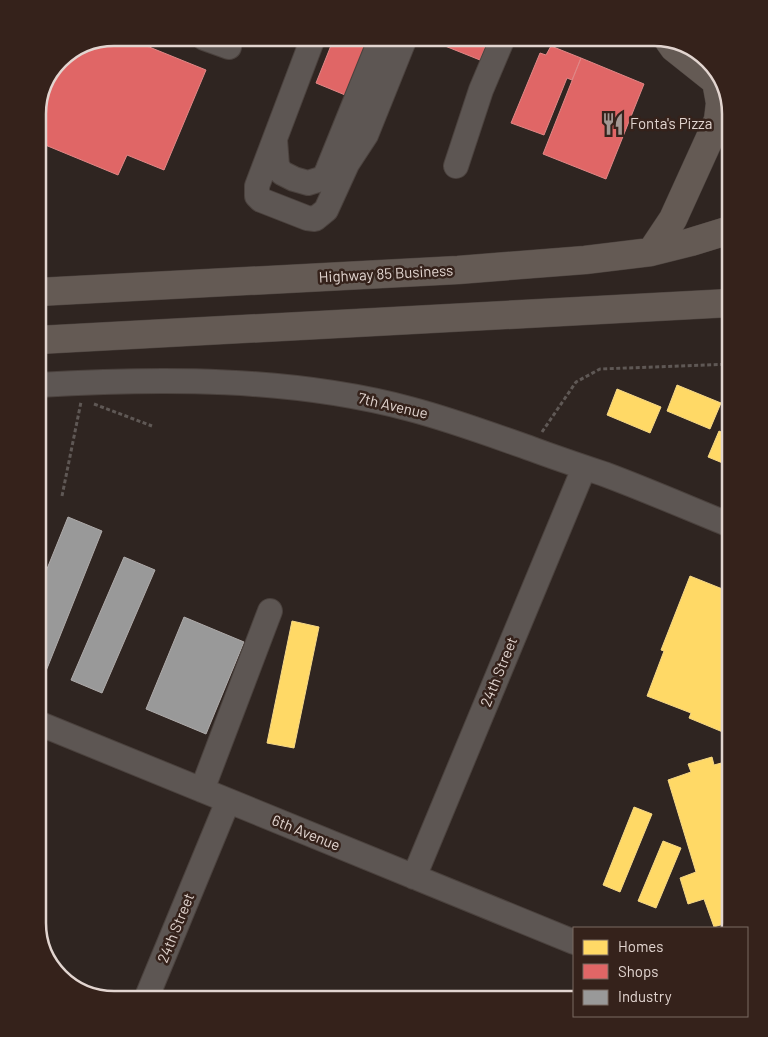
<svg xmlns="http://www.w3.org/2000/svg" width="768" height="1037" viewBox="0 0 768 1037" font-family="Barlow,sans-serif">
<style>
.homes{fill:#ffd966;stroke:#f6d886}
.shops{fill:#e06666;stroke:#e18786}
.industry{fill:#999;stroke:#afabaa}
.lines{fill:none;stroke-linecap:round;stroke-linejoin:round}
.minor-casing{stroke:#4b423e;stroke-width:26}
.major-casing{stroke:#4b423e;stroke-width:29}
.path{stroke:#5f5855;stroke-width:3;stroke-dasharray:4 2.5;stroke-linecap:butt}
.minor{stroke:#5d5653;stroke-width:24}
.major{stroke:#645a54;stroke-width:28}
.labels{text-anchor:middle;stroke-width:5;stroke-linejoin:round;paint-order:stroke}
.poi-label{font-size:15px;fill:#e2d5d0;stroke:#35221b;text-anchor:start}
.street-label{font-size:15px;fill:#e2d5d0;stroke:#35221b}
.rim{fill:none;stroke:#e2d5d0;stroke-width:2.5}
</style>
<rect width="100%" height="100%" fill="#2f2521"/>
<path class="homes" d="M677 385 721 403 710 429 667 411Z
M617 389 661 407 650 433 607 415Z
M719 431 730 436V466L708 457Z
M690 576 730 592V636L721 658 730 654V668L727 670 730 671V735L689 718 691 713 647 696 664 651 661 650Z
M292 621 319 627 294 748 267 743Z
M712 757 714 765 725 762 730 778V922L714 927 704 899 688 904 680 878 696 872 668 780 691 772 688 764Z
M634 807 652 814 620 892 603 885Z
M663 841 681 848 656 908 638 901Z"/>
<path class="shops" d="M114 37 127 38 206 70 164 170 127 155 118 175 38 142V109L63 57Z
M334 38H374L350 97 316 83Z
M448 38H489L480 60 445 46Z
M551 46 581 58 572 80 567 78 544 135 511 123 540 53 546 55Z
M581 58 644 84 606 179 543 154Z"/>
<path class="industry" d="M68 517 102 531 46 671 38 668V591Z
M124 557 155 570 102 693 71 680Z
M184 617 244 642 206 734 146 709Z"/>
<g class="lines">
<defs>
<path id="minor" d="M204 38 229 47
M313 38 257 186V196L261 200 307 218 315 219 326 210 347 164 366 135 405 38
M275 140 277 166 282 173 294 179 308 183 324 178 328 169 381 38
M456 166 481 90 503 38
M38 385C160 378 291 377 410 409 452 420 492 435 532 449 556 458 580 466 604 474 647 490 688 508 730 525
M38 723 574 942
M202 790 270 611
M414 877 584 468
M146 999 228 801"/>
<path id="major" d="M669 41 674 48 723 87
M651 252 673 219 718 120 720 103 716 81
M38 292 458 270 585 260 651 252 691 242 730 230
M38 340 730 303"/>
</defs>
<use href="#minor" class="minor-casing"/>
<use href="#major" class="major-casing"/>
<path class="path" d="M94 404 152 426
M542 432 576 382 600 369 730 364
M62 496 81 402"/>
<use href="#minor" class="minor"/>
<use href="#major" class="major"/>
</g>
<defs>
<symbol id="restaurant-bare" viewBox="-9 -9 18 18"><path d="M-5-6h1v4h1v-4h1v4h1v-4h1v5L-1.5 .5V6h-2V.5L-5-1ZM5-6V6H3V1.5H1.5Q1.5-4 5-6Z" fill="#a39793" stroke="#35221b" stroke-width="2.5" paint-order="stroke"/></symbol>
</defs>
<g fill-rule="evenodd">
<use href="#restaurant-bare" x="597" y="108" width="32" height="32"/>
</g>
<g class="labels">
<g class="poi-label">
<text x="630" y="129">Fonta's Pizza</text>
</g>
<g class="street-label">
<text transform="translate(386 274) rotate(-3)" y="5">Highway 85 Business</text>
<text transform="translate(393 406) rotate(13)" y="5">7th Avenue</text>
<text transform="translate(499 672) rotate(-68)" y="5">24th Street</text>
<text transform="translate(306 833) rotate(22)" y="5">6th Avenue</text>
<text transform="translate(176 928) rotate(-68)" y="5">24th Street</text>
</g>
</g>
<path d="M0 0H768V1037H0ZM114 46H654A68 68 0 0 1 722 114V923A68 68 0 0 1 654 991H114A68 68 0 0 1 46 923V114A68 68 0 0 1 114 46Z" fill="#35221b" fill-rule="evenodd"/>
<path class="rim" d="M114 46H654A68 68 0 0 1 722 114V923A68 68 0 0 1 654 991H114A68 68 0 0 1 46 923V114A68 68 0 0 1 114 46Z"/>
<rect x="573" y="927" width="175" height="90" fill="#35221b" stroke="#7a6a63"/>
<rect x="583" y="940" width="25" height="15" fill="#ffd966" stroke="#7a6a63"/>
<text x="618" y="952" font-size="15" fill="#e2d5d0">Homes</text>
<rect x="583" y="964" width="25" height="15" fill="#e06666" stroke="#7a6a63"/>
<text x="618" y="977" font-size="15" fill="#e2d5d0">Shops</text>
<rect x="583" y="990" width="25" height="15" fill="#999999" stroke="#7a6a63"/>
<text x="618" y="1002" font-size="15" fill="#e2d5d0">Industry</text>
</svg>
